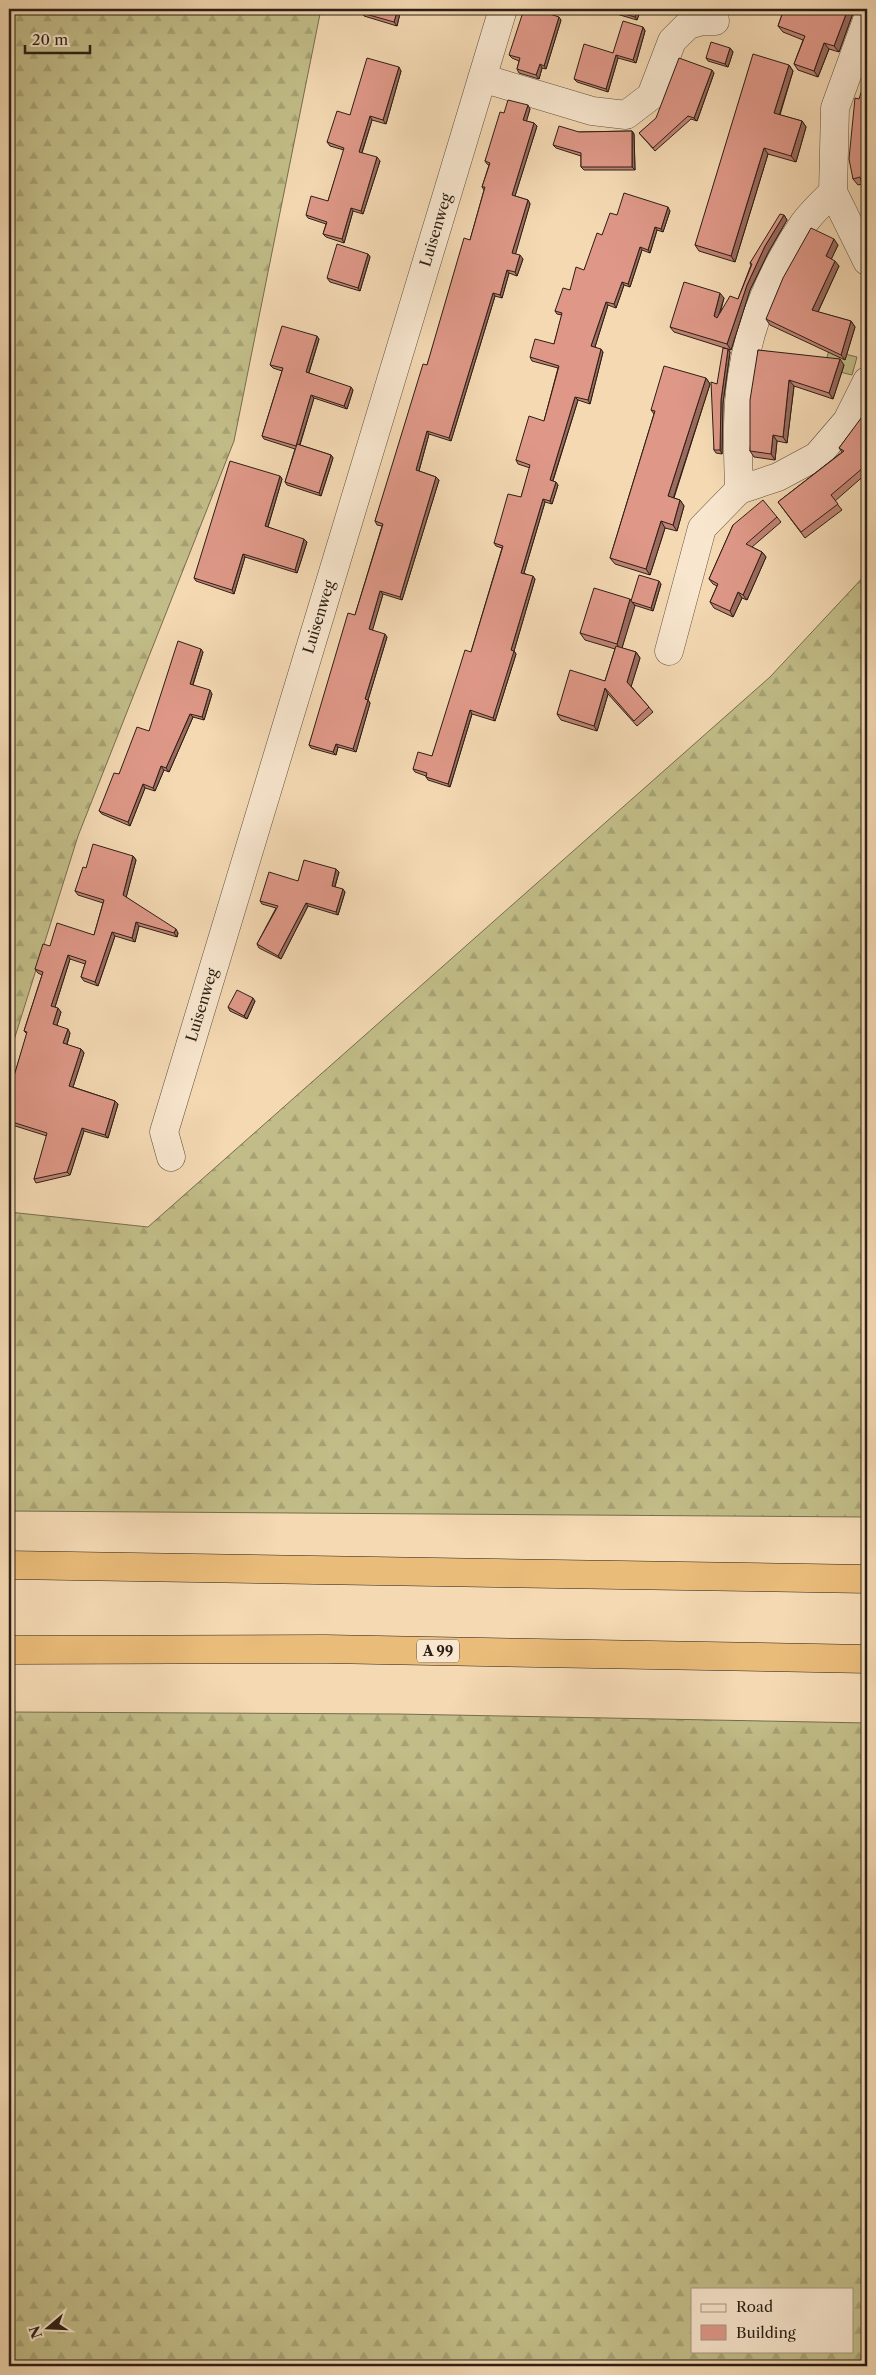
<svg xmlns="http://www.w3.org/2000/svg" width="876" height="2375" viewBox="0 0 876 2375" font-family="'Libre Caslon Text',serif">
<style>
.forest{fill:url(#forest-firs);stroke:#766e4e;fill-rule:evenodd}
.park{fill:#c2bd88;stroke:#766e4e}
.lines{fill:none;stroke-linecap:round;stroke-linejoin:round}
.minor-casing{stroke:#5d4e3c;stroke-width:29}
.highway-casing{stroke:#2b1f15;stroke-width:29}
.minor{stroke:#f8e6ce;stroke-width:28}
.highway{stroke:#eabc7a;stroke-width:28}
.wall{fill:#c08375;stroke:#2b1f15}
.shaded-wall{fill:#9c6a5f;stroke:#2b1f15}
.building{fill:#df9888;stroke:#2b1f15}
.labels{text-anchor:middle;stroke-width:5;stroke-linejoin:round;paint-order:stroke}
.shield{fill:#f8e6ce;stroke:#685b4c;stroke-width:1}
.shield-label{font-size:14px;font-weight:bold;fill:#2b1f15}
.street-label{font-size:15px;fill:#2b1f15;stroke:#f8e6ce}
</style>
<defs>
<pattern id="forest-firs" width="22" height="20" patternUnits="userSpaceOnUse" patternTransform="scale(1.25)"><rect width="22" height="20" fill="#c2bd88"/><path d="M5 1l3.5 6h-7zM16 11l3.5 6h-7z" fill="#a7a274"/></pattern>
</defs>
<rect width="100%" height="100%" fill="#f4d9b3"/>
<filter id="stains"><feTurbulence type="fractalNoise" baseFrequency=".004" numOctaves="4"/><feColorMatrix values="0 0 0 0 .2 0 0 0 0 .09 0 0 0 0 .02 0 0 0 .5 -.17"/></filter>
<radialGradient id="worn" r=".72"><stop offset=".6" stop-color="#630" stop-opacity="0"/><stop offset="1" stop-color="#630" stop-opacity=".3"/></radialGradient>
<path class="forest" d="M9 9H321L234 441 78 836 9 1056Z
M867 573V1517L9 1511V1212L148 1227 770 677Z
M9 1712 398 1714 867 1723V2366H9ZM692 2289H852V2351H692Z"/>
<path class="park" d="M829 350 857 357 852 375 824 368Z"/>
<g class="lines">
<defs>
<path id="minor" d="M867 20 835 108 833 192 867 261
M482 78 592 111 626 115 651 96 672 41 688 25 702 21H715
M739 490C738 452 736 414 742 376 749 323 774 267 804 223 812 212 823 202 833 192
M669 651 702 528 739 490 778 477 817 456 847 421 867 381
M171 1157 164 1132 503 9"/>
<path id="highway" d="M9 1565 867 1579
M9 1650 325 1649 867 1659"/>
</defs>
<use href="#minor" class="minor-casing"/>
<use href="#highway" class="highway-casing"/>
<use href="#minor" class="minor"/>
<use href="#highway" class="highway"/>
</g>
<path class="wall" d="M401 9 397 26 364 16 362 13Z
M555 9 553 15 561 20 546 69 542 68 539 79 519 73 517 69 519 61 512 58 509 55Z
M602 9H641L637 20 603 10Z
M784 9H850L853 13 839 52 829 49 818 77 798 70 794 64 803 40 783 32 778 26Z
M643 27 645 31 636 63 618 58 608 92 577 82 574 79 613 53Z
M730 48 733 52 728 67 708 61 706 58Z
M789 65 793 71 780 115 802 121 806 127 796 162 768 154 735 262 699 251 695 245Z
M401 71 386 124 372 120 362 153 380 161 363 214 353 211 344 243 326 237 323 234 326 224 308 218 306 215 328 201 344 150 330 146 327 142 350 115Z
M714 73 697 121 691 119 655 151 639 133Z
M859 99 862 184 858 185 853 179Z
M530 109 526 121 534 123 537 126 515 196 528 200 530 204 515 254 523 259 517 276 509 273 502 298 495 296 451 441 429 434 419 471 436 477 439 480 402 600 383 594 372 630 387 637 368 700 370 703 356 752 338 747 336 755 311 748 309 745 355 615 382 526 377 525 375 521 427 365 470 240 484 190 482 187 489 165 487 164 485 161 504 113Z
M632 131 634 134 635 170H584L581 167V156L556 148 553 145 579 132Z
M670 211 663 232 657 230 650 253 642 250 630 287 624 285 616 308 608 305 595 347 603 352 590 404 578 400 553 481 558 485 552 504 545 502 524 573 535 579 514 651 516 654 495 721 472 714 450 787 428 780 426 777V776L415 772 413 769 432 756 471 652 502 548 496 546 494 543 521 497 530 468 518 464 516 460 544 421 558 368 532 361 530 357 554 344 562 315 557 314 555 311 584 270 602 235 617 215Z
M784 215 787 220 769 251 750 290 731 350 674 332 670 327 724 298 720 314 738 299 751 265 750 263Z
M838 245 831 259 839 266 818 312 851 321 855 327 845 360 770 325 766 319Z
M368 254 370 257 360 291 330 282 327 278Z
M319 339 309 373 353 390 347 409 314 398 300 445 331 455 333 458 321 496 287 485 285 482 295 449 264 439 262 436 282 371 273 368 270 365Z
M728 349 730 352 723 403 722 454 716 453 714 450 717 384Z
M758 350 844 365 833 399 794 386 787 443 777 441 775 460 754 457 750 451Z
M706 378 710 384 674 498 680 500 684 506 677 531 665 528 650 575 615 564 610 558 654 414 651 410Z
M867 411V473L835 501 842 510 805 538 778 502 842 452 839 448Z
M280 476 282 479 268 527 307 542 297 573 245 557 234 594 196 581 194 578Z
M777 517 781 522 752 547 762 552 766 557 747 600 742 598 733 617 714 608 710 602 717 586 713 584 709 579 733 525Z
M661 584 653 611 634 605 622 648 636 652 640 658 631 686 653 712 637 726 608 694 597 731 561 720 557 714 605 681 615 649 585 640 580 633 631 601Z
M203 652 193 685 212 694 204 720 193 717 169 772 164 770 155 791 145 788 130 826 102 814 99 811 119 774 149 731Z
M133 856 136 860 126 897 178 933 177 937 139 926 135 942 115 936 98 986 84 981 81 977 85 964 70 959 55 1007 61 1012 57 1025 70 1033 67 1045 81 1049 84 1053 73 1087 115 1101 118 1104 108 1138 84 1131 70 1175 36 1183 34 1179 47 1136 9 1124V1092L27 1034 24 1031 42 975 38 973 35 969 50 946 94 935 103 903 78 895 75 891 86 868Z
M336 869 339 872 335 887 345 892 338 915 308 906 281 959 259 948 257 944 276 908 262 904 260 901 298 881Z
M255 1001 247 1019 230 1011 228 1007Z"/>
<path class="shaded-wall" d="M398 9H401L397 26 394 22Z
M552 9H555L552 17 550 14Z
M638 9H641L637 20 635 17Z
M848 9H850L853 13 839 52 834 46Z
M559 17 561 20 546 69 544 66Z
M643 27 645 31 636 63 633 60Z
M824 43 829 49 818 77 814 71Z
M730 48 733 52 728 67 725 64Z
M616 55 618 58 608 92 606 89Z
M540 64 542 68 539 79 536 75Z
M789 65 793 71 778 119 774 113Z
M399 67 401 71 386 124 383 120Z
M712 70 714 73 697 121 694 118Z
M528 105 530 109 526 123 523 120Z
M370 116 372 120 361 155 359 152Z
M802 121 806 127 796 162 791 156Z
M534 123 537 126 514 199 512 195Z
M632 131 634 134 635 170 632 167Z
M764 148 768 154 735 262 731 256Z
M377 157 380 161 363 214 361 211Z
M528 200 530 204 515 256 512 253Z
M668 207 670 211 663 232 661 229Z
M351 208 353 211 344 243 342 239Z
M784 215 787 220 769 251 750 290 731 350 727 344 747 285 765 246Z
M655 227 657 230 650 253 648 250Z
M834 239 838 245 830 262 826 256Z
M640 247 642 250 630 287 628 284Z
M368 254 370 257 360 291 358 288Z
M520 255 523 259 517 276 515 272Z
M835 261 839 266 816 316 812 310Z
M507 270 509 273 502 298 500 295Z
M622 282 624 285 616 308 614 304Z
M493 293 495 296 451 441 449 438Z
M720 293 724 298 717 321 714 316Z
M606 302 608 305 594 350 591 346Z
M851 321 855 327 845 360 841 355Z
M317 336 319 339 308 375 306 372Z
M601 349 603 352 590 404 588 400Z
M728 349 730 352 723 403 722 454 720 450 721 400Z
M840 359 844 365 833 399 829 393Z
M706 378 710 384 672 502 668 496Z
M789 380 794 386 787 443 783 437Z
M351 387 353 390 347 409 344 406Z
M311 395 314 398 298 450 296 446Z
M575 397 578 400 552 483 550 480Z
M427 431 429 434 418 474 416 470Z
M773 435 777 441 775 460 771 454Z
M331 455 333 458 321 496 319 493Z
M280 476 282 479 267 530 265 526Z
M436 477 439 480 402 600 400 597Z
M556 482 558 485 552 504 550 501Z
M543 499 545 502 523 576 521 573Z
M680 500 684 506 677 531 673 525Z
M661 521 665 528 650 575 646 569Z
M304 539 307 542 297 573 295 570Z
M762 552 766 557 747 600 743 595Z
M243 554 245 557 234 594 232 590Z
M533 576 535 579 514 651 516 654 495 721 493 718 511 650Z
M659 581 661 584 653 611 651 608Z
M380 591 383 594 372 632 369 629Z
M738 592 742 598 733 617 730 611Z
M630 599 635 606 621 651 617 644Z
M385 634 387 637 368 700 370 703 356 752 353 749 365 699Z
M201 649 203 652 192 687 190 684Z
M636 652 640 658 631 687 627 682Z
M605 688 608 694 597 731 594 726Z
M210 690 212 694 204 720 202 717Z
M470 710 472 714 450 787 448 784Z
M190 714 193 717 169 772 166 768Z
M336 744 338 747 336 755 333 752Z
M161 766 164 770 155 791 153 788Z
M143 784 145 788 130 826 128 822Z
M133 856 136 860 126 898 123 895Z
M336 869 339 872 334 889 332 886Z
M343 889 345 892 338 915 336 912Z
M306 903 308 906 281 959 278 956Z
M136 922 139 926 135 942 132 938Z
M176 929 178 933 177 937 174 933Z
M112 932 115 936 98 986 95 982Z
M68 955 70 959 54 1010 51 1006Z
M253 998 255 1001 247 1019 244 1016Z
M58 1008 61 1012 56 1028 53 1024Z
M68 1029 70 1033 66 1047 63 1043Z
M81 1049 84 1053 72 1090 69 1086Z
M115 1101 118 1104 108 1138 105 1135Z
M82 1128 84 1131 70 1175 67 1172Z"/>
<path class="building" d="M363 9H398L394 22 362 13Z
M524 9H552L550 14 559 17 544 66 540 64 536 75 517 69 520 58 509 55Z
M607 9H638L635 17Z
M784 9H848L834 46 824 43 814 71 794 64 805 36 778 26Z
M623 21 643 27 633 60 616 55 606 89 574 79 584 44 613 53Z
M711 42 730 48 725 64 706 58Z
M867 47V58L864 56Z
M753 54 789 65 774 113 802 121 791 156 764 148 731 256 695 245Z
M367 58 399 67 383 120 370 116 359 152 377 157 361 211 351 208 342 239 323 234 327 222 306 215 311 196 328 201 344 148 327 142 337 111 350 115Z
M679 58 712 70 694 118 688 116 653 148 639 133 656 118Z
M867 74V202L860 177 853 179 849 159 855 98 859 99Z
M508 100 528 105 523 120 534 123 512 195 528 200 512 253 520 255 515 272 507 270 500 295 493 293 449 438 427 431 416 470 436 477 400 597 380 591 369 629 385 634 365 699 368 700 353 749 336 744 333 752 309 745 348 613 355 615 383 524 375 521 423 364 427 365 464 238 470 240 485 187H482L490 163 485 161 500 112 504 113Z
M559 126 579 132 632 131V167H581V153L553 145Z
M624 193 668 207 661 229 655 227 648 250 640 247 628 284 622 282 614 304 606 302 591 346 601 349 588 400 575 397 550 480 556 482 550 501 543 499 521 573 533 576 511 650 514 651 493 718 470 710 448 784 426 777 427 773 413 769 418 752 432 756 465 650 471 652 503 546 494 543 508 494 521 497 530 465 516 460 529 416 544 421 559 366 530 357 535 339 554 344 562 313 555 311 563 288 570 290 576 267 584 270 597 233 602 235 610 213 617 215Z
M780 214 784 215 765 246 747 285 727 344 670 327 684 282 720 293 714 316 717 318 730 296 738 299 752 264 750 263Z
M811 228 834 239 826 256 835 261 812 310 851 321 841 355 766 319 783 278Z
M337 244 368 254 358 288 327 278Z
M282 326 317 336 306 372 351 387 344 406 311 395 296 446 262 436 283 368 270 365Z
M723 348 728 349 721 400 720 450H714L711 382 717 384Z
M758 350 840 359 829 393 789 380 783 437 773 435 771 454 750 451V400Z
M664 366 706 378 668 496 680 500 673 525 661 521 646 569 610 558 655 411 651 410Z
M867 410V469L864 467 831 495 838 504 801 532 778 502 844 451 839 448Z
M297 444 331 455 319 493 285 482Z
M230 461 280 476 265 526 304 539 295 570 243 554 232 590 194 578Z
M763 500 777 517 746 544 762 552 743 595 738 592 730 611 710 602 718 584 709 579 733 525Z
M639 575 659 581 651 608 632 602 631 601Z
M594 588 630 599 617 644 580 633Z
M178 641 201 649 190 684 210 690 202 717 190 714 166 768 161 766 153 788 143 784 128 822 99 811 114 773 119 774 137 727 149 731Z
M616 646 636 652 627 682 649 707 634 721 605 688 594 726 557 714 570 670 605 681Z
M93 844 133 856 123 895 176 929 174 933 136 922 132 938 112 932 95 982 81 977 86 961 68 955 51 1006 58 1008 53 1024 68 1029 63 1043 81 1049 69 1086 115 1101 105 1135 82 1128 67 1172 34 1179 47 1133 9 1121V1093L27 1032 24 1031 43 972 35 969 43 944 50 946 57 923 94 935 104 900 75 891 83 867 86 868Z
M304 860 336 869 332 886 343 889 336 912 306 903 278 956 257 944 278 906 260 901 269 872 298 881Z
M237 990 253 998 244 1016 228 1007Z"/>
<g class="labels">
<rect class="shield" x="417" y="1639.5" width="42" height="23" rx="4"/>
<g class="shield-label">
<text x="438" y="1656">A 99</text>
</g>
<g class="street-label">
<text transform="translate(436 230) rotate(-73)" y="5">Luisenweg</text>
<text transform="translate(319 617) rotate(-73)" y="5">Luisenweg</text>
<text transform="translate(202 1005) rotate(-73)" y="5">Luisenweg</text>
</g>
</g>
<rect width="876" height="2375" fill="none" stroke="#f4d9b3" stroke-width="30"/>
<rect x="10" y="10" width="856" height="2355" fill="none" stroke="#2b1f15" stroke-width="2.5"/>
<rect x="15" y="15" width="846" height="2345" fill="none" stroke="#2b1f15"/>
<rect x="691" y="2288" width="162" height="65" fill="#f8e6ce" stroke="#a69684"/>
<rect x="701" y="2304" width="25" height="8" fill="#f8e6ce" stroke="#a69684"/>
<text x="736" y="2312" font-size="15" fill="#2b1f15">Road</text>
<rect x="701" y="2325" width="25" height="15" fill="#df9888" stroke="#a69684"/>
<text x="736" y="2338" font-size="15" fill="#2b1f15">Building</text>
<g transform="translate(48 2328) rotate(251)" stroke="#f8e6ce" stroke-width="4" paint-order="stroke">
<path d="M0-4L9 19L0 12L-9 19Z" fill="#2b1f15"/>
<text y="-8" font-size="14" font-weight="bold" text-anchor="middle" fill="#2b1f15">N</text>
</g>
<path d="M25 45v8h65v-8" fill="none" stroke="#2b1f15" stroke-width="2.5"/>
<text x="32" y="45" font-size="15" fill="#2b1f15" stroke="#f8e6ce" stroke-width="4" paint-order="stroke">20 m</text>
<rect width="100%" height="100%" filter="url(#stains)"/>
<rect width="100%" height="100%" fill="url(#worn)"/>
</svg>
